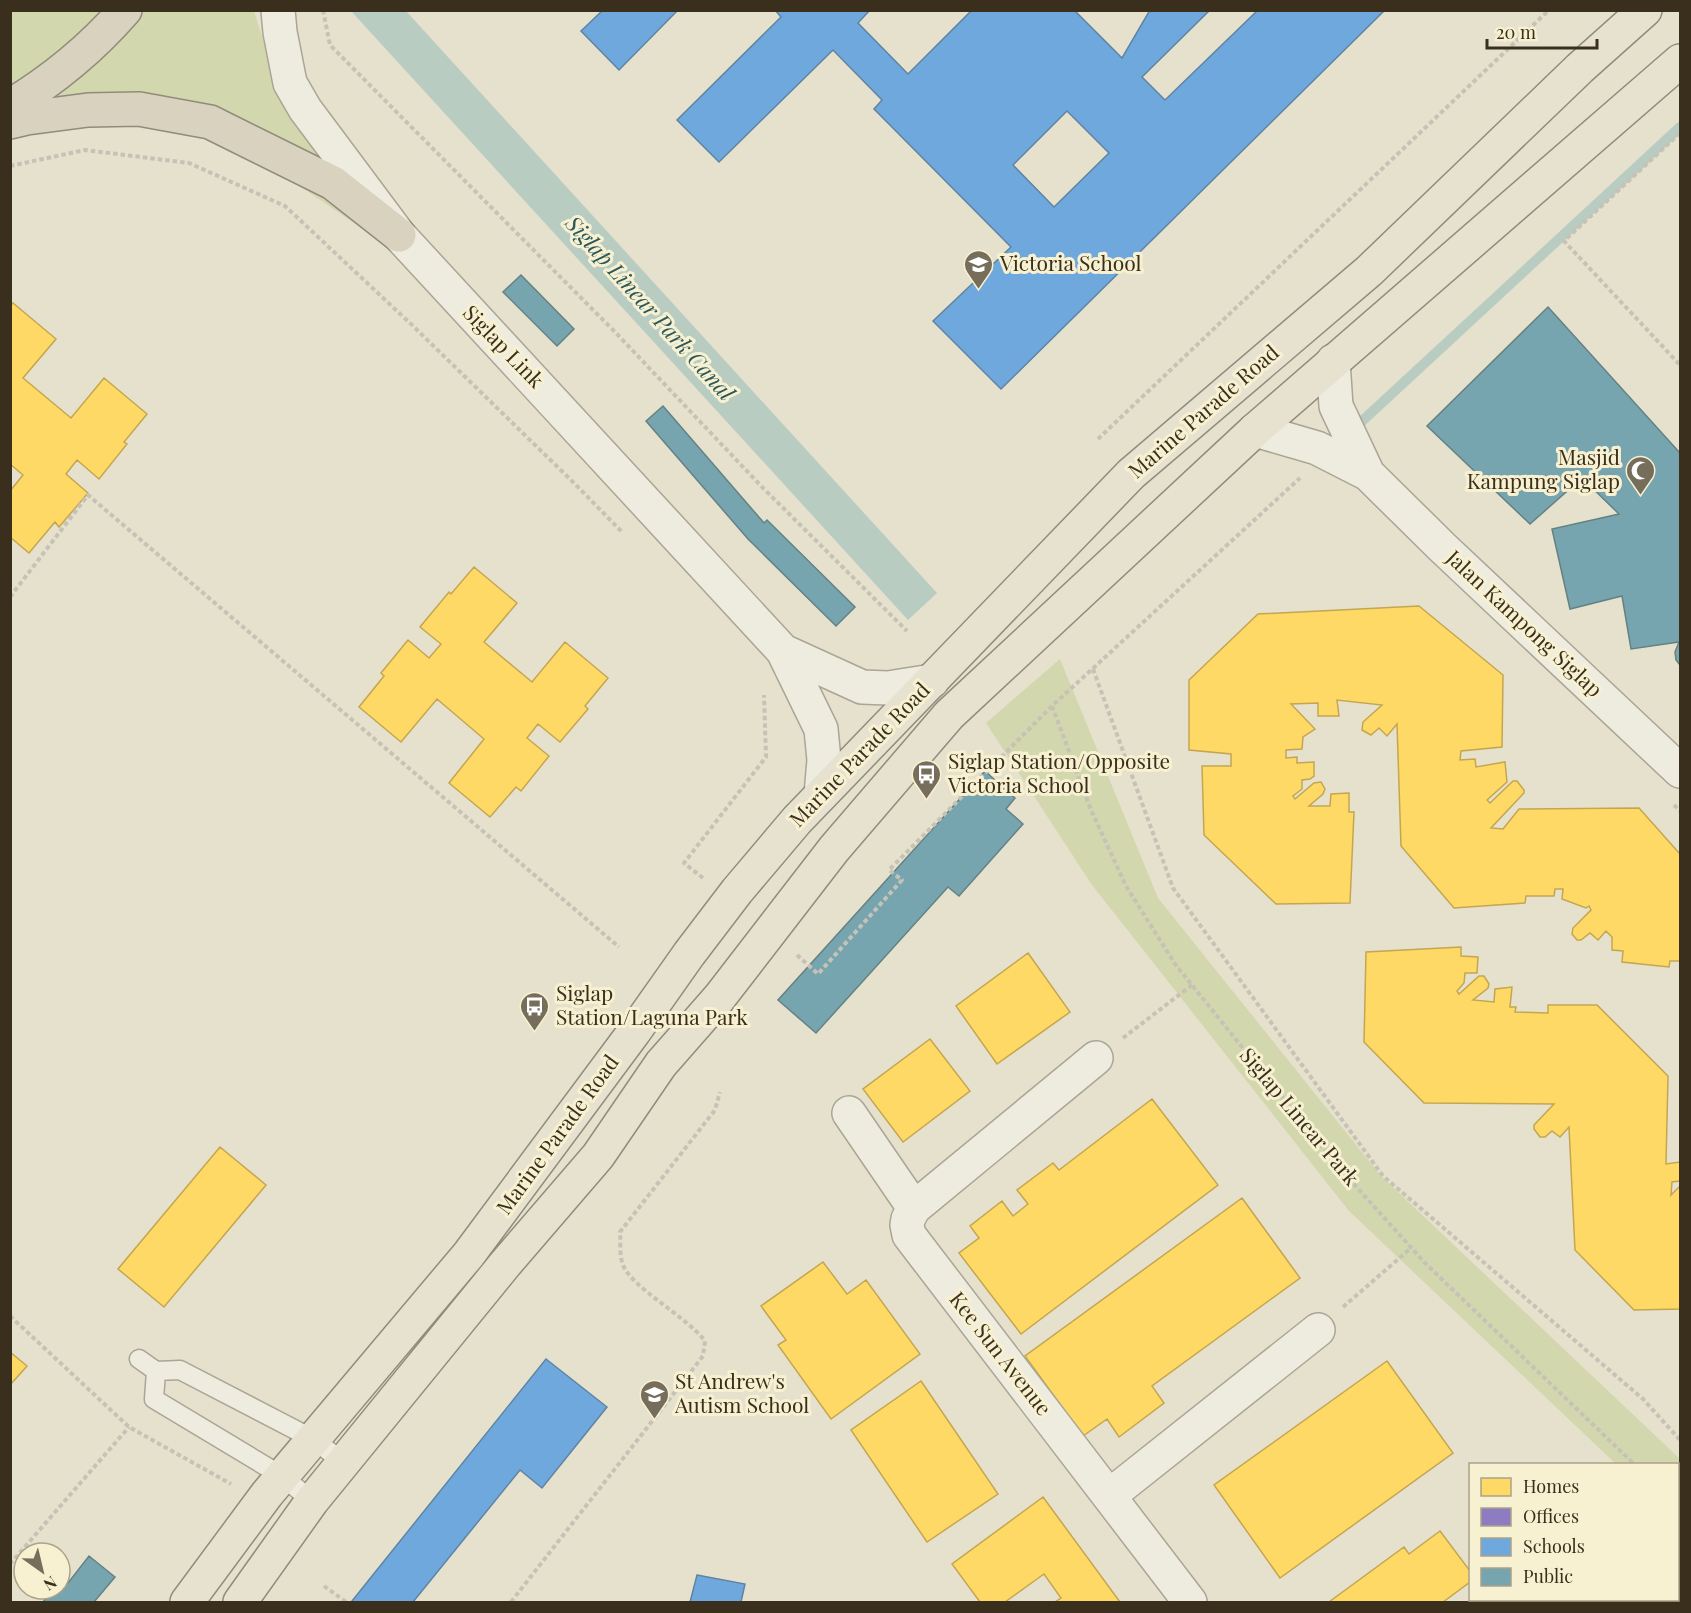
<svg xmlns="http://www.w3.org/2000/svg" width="1691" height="1613" viewBox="0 0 1691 1613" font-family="'Playfair Display',serif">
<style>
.green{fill:#d2d7ae}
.water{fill:#b8ccc2}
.homes{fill:#ffd966;stroke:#c4a650;stroke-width:1.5}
.offices{fill:#8e7cc3;stroke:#756591;stroke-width:1.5}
.schools{fill:#6fa8dc;stroke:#5f84a3;stroke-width:1.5;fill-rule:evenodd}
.public{fill:#76a5af;stroke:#648283;stroke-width:1.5}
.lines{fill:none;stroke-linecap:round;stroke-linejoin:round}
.stream{stroke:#b8ccc2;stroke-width:10}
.lane-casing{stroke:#aba596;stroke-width:21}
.street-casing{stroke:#aba596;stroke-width:36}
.primary-casing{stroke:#918b7c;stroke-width:36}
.highway-casing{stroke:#918b7c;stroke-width:36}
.path{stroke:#c6c2b6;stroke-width:4;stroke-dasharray:4.5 3;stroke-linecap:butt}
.lane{stroke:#eeebdf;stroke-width:18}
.street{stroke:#eeebdf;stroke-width:33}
.primary{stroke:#e6e2cf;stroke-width:33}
.highway{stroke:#d9d2be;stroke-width:33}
.labels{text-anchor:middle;stroke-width:6;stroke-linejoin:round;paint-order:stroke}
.poi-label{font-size:21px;fill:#3a2f1d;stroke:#f7f1d2;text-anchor:start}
.street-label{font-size:21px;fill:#3a2f1d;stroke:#f7f1d2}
.water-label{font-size:22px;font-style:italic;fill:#2c585b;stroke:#f7f1d2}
</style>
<rect width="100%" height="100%" fill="#e6e1cc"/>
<path class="green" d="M10 11H254L266 49 283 85 385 244 285 176 197 135 142 120 11 135Z
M1060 659 1158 898 1381 1176 1680 1459V1531L1678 1528V1464H1616L1349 1211 1092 885 986 723Z"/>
<path class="water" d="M351 11H406L937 593 908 620Z"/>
<path class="homes" d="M13 303 56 339 23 378 71 418 104 378 147 414 124 442 127 444 99 479 77 460 66 474 88 493 59 527 55 522 29 553 10 537V491L23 475 10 464V306Z
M474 567 517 603 484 642 532 682 565 642 608 678 585 706 588 709 560 742 538 724 527 738 549 756 521 791 516 787 490 817 449 783 484 739 437 699 401 742 359 707 384 676 381 673 408 640 429 658 441 644 420 627 449 592 451 594Z
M1419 606 1503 675 1502 747 1461 751 1460 760 1475 759 1476 767 1505 762 1507 782 1487 800 1490 803 1513 781H1517L1524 790V793L1491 828 1503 829 1519 809 1639 808 1680 854V961H1670L1669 967 1622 962 1623 951 1612 950V937L1606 931 1598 940 1590 933 1581 940H1577L1572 934 1573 928 1591 910 1589 906 1586 908 1562 899 1563 889H1555L1554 896H1526L1525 903 1454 908 1401 846 1397 724 1387 736 1379 728 1371 735 1362 730 1363 722 1382 705 1337 700 1339 716H1318V703L1291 704 1315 729 1303 737 1302 749 1286 750V758L1297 757V763L1314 762V776L1310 779 1302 780V789L1293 796 1295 799 1314 783 1321 782 1325 789 1323 794 1309 806H1330L1331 794 1349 793V812H1354L1350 903 1276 904 1204 835 1202 766H1231V754L1189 750V680L1258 614Z
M1461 947V956L1478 957 1477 973H1465L1464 983 1457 991 1459 994 1479 976H1484L1489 984 1488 988 1473 1000 1494 1002 1495 989 1512 987 1510 1007H1516L1515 1012 1548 1013V1005H1597L1668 1076 1666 1164 1680 1162V1181L1672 1182 1671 1195 1680 1186V1309L1634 1310 1575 1250 1569 1127 1560 1137 1552 1131 1545 1137H1540L1534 1129V1125L1554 1104 1424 1103 1364 1042 1366 952Z
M1028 953 1070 1012 997 1064 956 1006Z
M930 1039 970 1091 903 1142 863 1089Z
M1152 1099 1218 1185 1021 1334 959 1253 979 1238 970 1226 1002 1201 1013 1216 1028 1204 1017 1190 1053 1163 1059 1170Z
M220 1147 266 1185 164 1307 118 1269Z
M1242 1198 1300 1278 1152 1386 1164 1403 1119 1437 1107 1419 1083 1436 1025 1356Z
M823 1262 847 1294 866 1280 920 1354 831 1419 778 1345 786 1340 761 1306Z
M10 1352 27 1366 10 1385Z
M1387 1361 1453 1453 1280 1578 1214 1485Z
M921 1381 998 1494 927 1542 851 1430Z
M1043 1497 1120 1602H1055L1061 1598 1044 1574 1005 1602H980L952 1564Z
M1440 1531 1470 1571V1582L1443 1602H1329L1404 1547 1409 1554Z"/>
<path class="offices" d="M1513 1600H1615L1617 1602H1514Z"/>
<path class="schools" d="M603 10H678L619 70 581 31Z
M775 10H870L858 23 908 74 972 10H1074L1122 58 1150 10H1210L1142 77 1165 100 1258 10H1385L1001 389 933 321 1011 247 874 109 882 100 833 50 719 162 677 120 781 17ZM1067 111 1109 153 1054 207 1013 165Z
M546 1359 607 1407 542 1488 520 1470 413 1602H354L352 1601Z
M697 1575 745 1584 741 1602H690Z"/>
<path class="public" d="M521 275 574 329 557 346 503 292Z
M1548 307 1680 453V665L1676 660 1675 652 1679 642 1631 649 1622 596 1570 609 1552 529 1619 514 1582 478 1530 524 1427 426Z
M663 406 764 523 767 520 855 607 836 626 748 539 646 421Z
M985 771 1015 798 1006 809 1023 824 959 896 948 887 816 1033 778 1000Z
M89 1556 115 1577 94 1602H43L54 1589H60V1581L62 1578 68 1583Z"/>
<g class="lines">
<path class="stream" d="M1360 423 1680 127"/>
<defs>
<path id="lane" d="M139 1359 156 1371 180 1370 313 1439 343 1462
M156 1371 154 1399 282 1476 312 1501"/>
<path id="street" d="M278 10 280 32 290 83 305 109 399 235 783 651 821 729 824 760 821 795
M1333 361 1336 406 1368 474
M1255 430 1317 448 1368 474 1442 547 1680 771
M783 651 862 687 888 688 932 681
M1096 1058 914 1208 908 1219 907 1225 909 1235 1190 1602
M849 1113 914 1208
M1109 1496 1318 1330"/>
<path id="primary" d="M187 1602 267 1494 469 1254 634 1032 689 954 737 891 797 820 1131 474 1369 271 1580 68 1645 10
M240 1602 312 1501 506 1263 598 1156 661 1064 719 998 834 849 949 715 1255 430 1680 61"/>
<path id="highway" d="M10 106C53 80 92 48 125 10
M10 122 27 118 88 110 139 109 210 122 333 183 399 235"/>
</defs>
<use href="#lane" class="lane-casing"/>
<use href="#street" class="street-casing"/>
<use href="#primary" class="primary-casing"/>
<use href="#highway" class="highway-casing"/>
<path class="path" d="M323 10 330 45 616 333 763 488 907 631
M1680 133 1564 241 1680 365
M10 166 85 150 189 163 285 206 413 326 574 483 622 532
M1098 439 1549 10
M10 597 88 495 619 947
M1093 669 1173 888 1383 1176 1643 1399 1680 1440
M1052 706 1091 810 1126 886 1175 964 1343 1172 1425 1263 1634 1464
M1674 805 1680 811
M703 878 684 863 766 757 764 695
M797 955 818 974 902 880 889 870 1052 706 1300 478
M1123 1038 1192 985
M1343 1307 1411 1248
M10 1316 129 1427 231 1484
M1678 1507 1680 1510
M10 1564 129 1427
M324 1586 346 1602
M511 1602 703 1356 705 1341C686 1316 632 1288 623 1265 619 1255 621 1242 620 1232L715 1110 720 1092"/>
<use href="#lane" class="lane"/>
<use href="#street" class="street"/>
<use href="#primary" class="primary"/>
<use href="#highway" class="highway"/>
</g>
<defs>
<symbol id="university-pin" viewBox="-11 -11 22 30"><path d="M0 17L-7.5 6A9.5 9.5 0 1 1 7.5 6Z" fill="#766d5a" stroke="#f7f1d2"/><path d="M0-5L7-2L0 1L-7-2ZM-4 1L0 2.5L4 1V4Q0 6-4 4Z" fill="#fff"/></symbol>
<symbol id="mosque-pin" viewBox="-11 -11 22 30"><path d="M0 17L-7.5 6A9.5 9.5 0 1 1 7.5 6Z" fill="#766d5a" stroke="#f7f1d2"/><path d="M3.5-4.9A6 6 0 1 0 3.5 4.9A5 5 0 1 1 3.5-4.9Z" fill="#fff"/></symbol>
<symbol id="bus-pin" viewBox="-11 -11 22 30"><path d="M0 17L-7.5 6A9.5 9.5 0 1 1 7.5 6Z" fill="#766d5a" stroke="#f7f1d2"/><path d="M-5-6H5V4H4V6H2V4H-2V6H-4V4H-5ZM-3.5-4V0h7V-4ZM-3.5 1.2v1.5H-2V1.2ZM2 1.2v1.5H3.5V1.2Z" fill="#fff"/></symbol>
<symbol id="school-pin" viewBox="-11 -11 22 30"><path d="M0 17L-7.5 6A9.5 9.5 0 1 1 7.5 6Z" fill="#766d5a" stroke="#f7f1d2"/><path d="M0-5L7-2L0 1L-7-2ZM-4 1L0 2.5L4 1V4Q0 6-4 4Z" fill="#fff"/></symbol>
</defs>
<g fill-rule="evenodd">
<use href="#university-pin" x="962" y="248" width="33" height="45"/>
<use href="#mosque-pin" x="1624" y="454" width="33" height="45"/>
<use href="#bus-pin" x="910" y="758" width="33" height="45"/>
<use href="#bus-pin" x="518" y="990" width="33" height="45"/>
<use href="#school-pin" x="638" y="1378" width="33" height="45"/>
</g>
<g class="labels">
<g class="poi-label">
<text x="1000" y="271">Victoria School</text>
<text x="1620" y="465" text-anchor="end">Masjid<tspan x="1620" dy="24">Kampung Siglap</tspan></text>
<text x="948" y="769">Siglap Station/Opposite<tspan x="948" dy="24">Victoria School</tspan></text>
<text x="556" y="1001">Siglap<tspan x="556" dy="24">Station/Laguna Park</tspan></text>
<text x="675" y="1389">St Andrew's<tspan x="675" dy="24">Autism School</tspan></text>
</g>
<g class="street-label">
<text transform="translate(503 347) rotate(46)" y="7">Siglap Link</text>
<text transform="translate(1204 412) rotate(-41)" y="7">Marine Parade Road</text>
<text transform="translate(1524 624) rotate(43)" y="7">Jalan Kampong Siglap</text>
<text transform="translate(860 755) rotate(-46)" y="7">Marine Parade Road</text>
<text transform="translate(1299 1117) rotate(50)" y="7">Siglap Linear Park</text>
<text transform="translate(558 1135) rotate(-54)" y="7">Marine Parade Road</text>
<text transform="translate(1000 1354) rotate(52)" y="7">Kee Sun Avenue</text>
</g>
<g class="water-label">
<text transform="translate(650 308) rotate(48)" y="8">Siglap Linear Park Canal</text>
</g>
</g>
<rect width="1691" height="1613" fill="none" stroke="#3a2f1d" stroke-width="24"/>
<rect x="1469" y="1463" width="210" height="138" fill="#f7f1d2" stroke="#aba38a" stroke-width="1.5"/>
<rect x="1481" y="1478" width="30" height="18" fill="#ffd966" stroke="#aba38a" stroke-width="1.5"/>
<text x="1523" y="1493" font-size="18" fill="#3a2f1d">Homes</text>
<rect x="1481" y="1508" width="30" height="18" fill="#8e7cc3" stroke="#aba38a" stroke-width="1.5"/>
<text x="1523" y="1523" font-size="18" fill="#3a2f1d">Offices</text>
<rect x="1481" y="1538" width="30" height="18" fill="#6fa8dc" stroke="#aba38a" stroke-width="1.5"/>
<text x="1523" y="1553" font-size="18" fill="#3a2f1d">Schools</text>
<rect x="1481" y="1568" width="30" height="18" fill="#76a5af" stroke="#aba38a" stroke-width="1.5"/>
<text x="1523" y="1583" font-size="18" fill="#3a2f1d">Public</text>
<g transform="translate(42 1571) rotate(146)"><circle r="28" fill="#f7f1d2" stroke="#aba38a" stroke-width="1.5"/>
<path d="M0-4.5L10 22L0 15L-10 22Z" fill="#766d5a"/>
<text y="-9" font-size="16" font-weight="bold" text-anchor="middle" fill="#3a2f1d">N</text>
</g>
<path d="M1487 39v9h110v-9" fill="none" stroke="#3a2f1d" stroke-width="3"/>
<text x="1496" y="39" font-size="18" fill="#3a2f1d" stroke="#f7f1d2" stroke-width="4.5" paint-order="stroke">20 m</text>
</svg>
